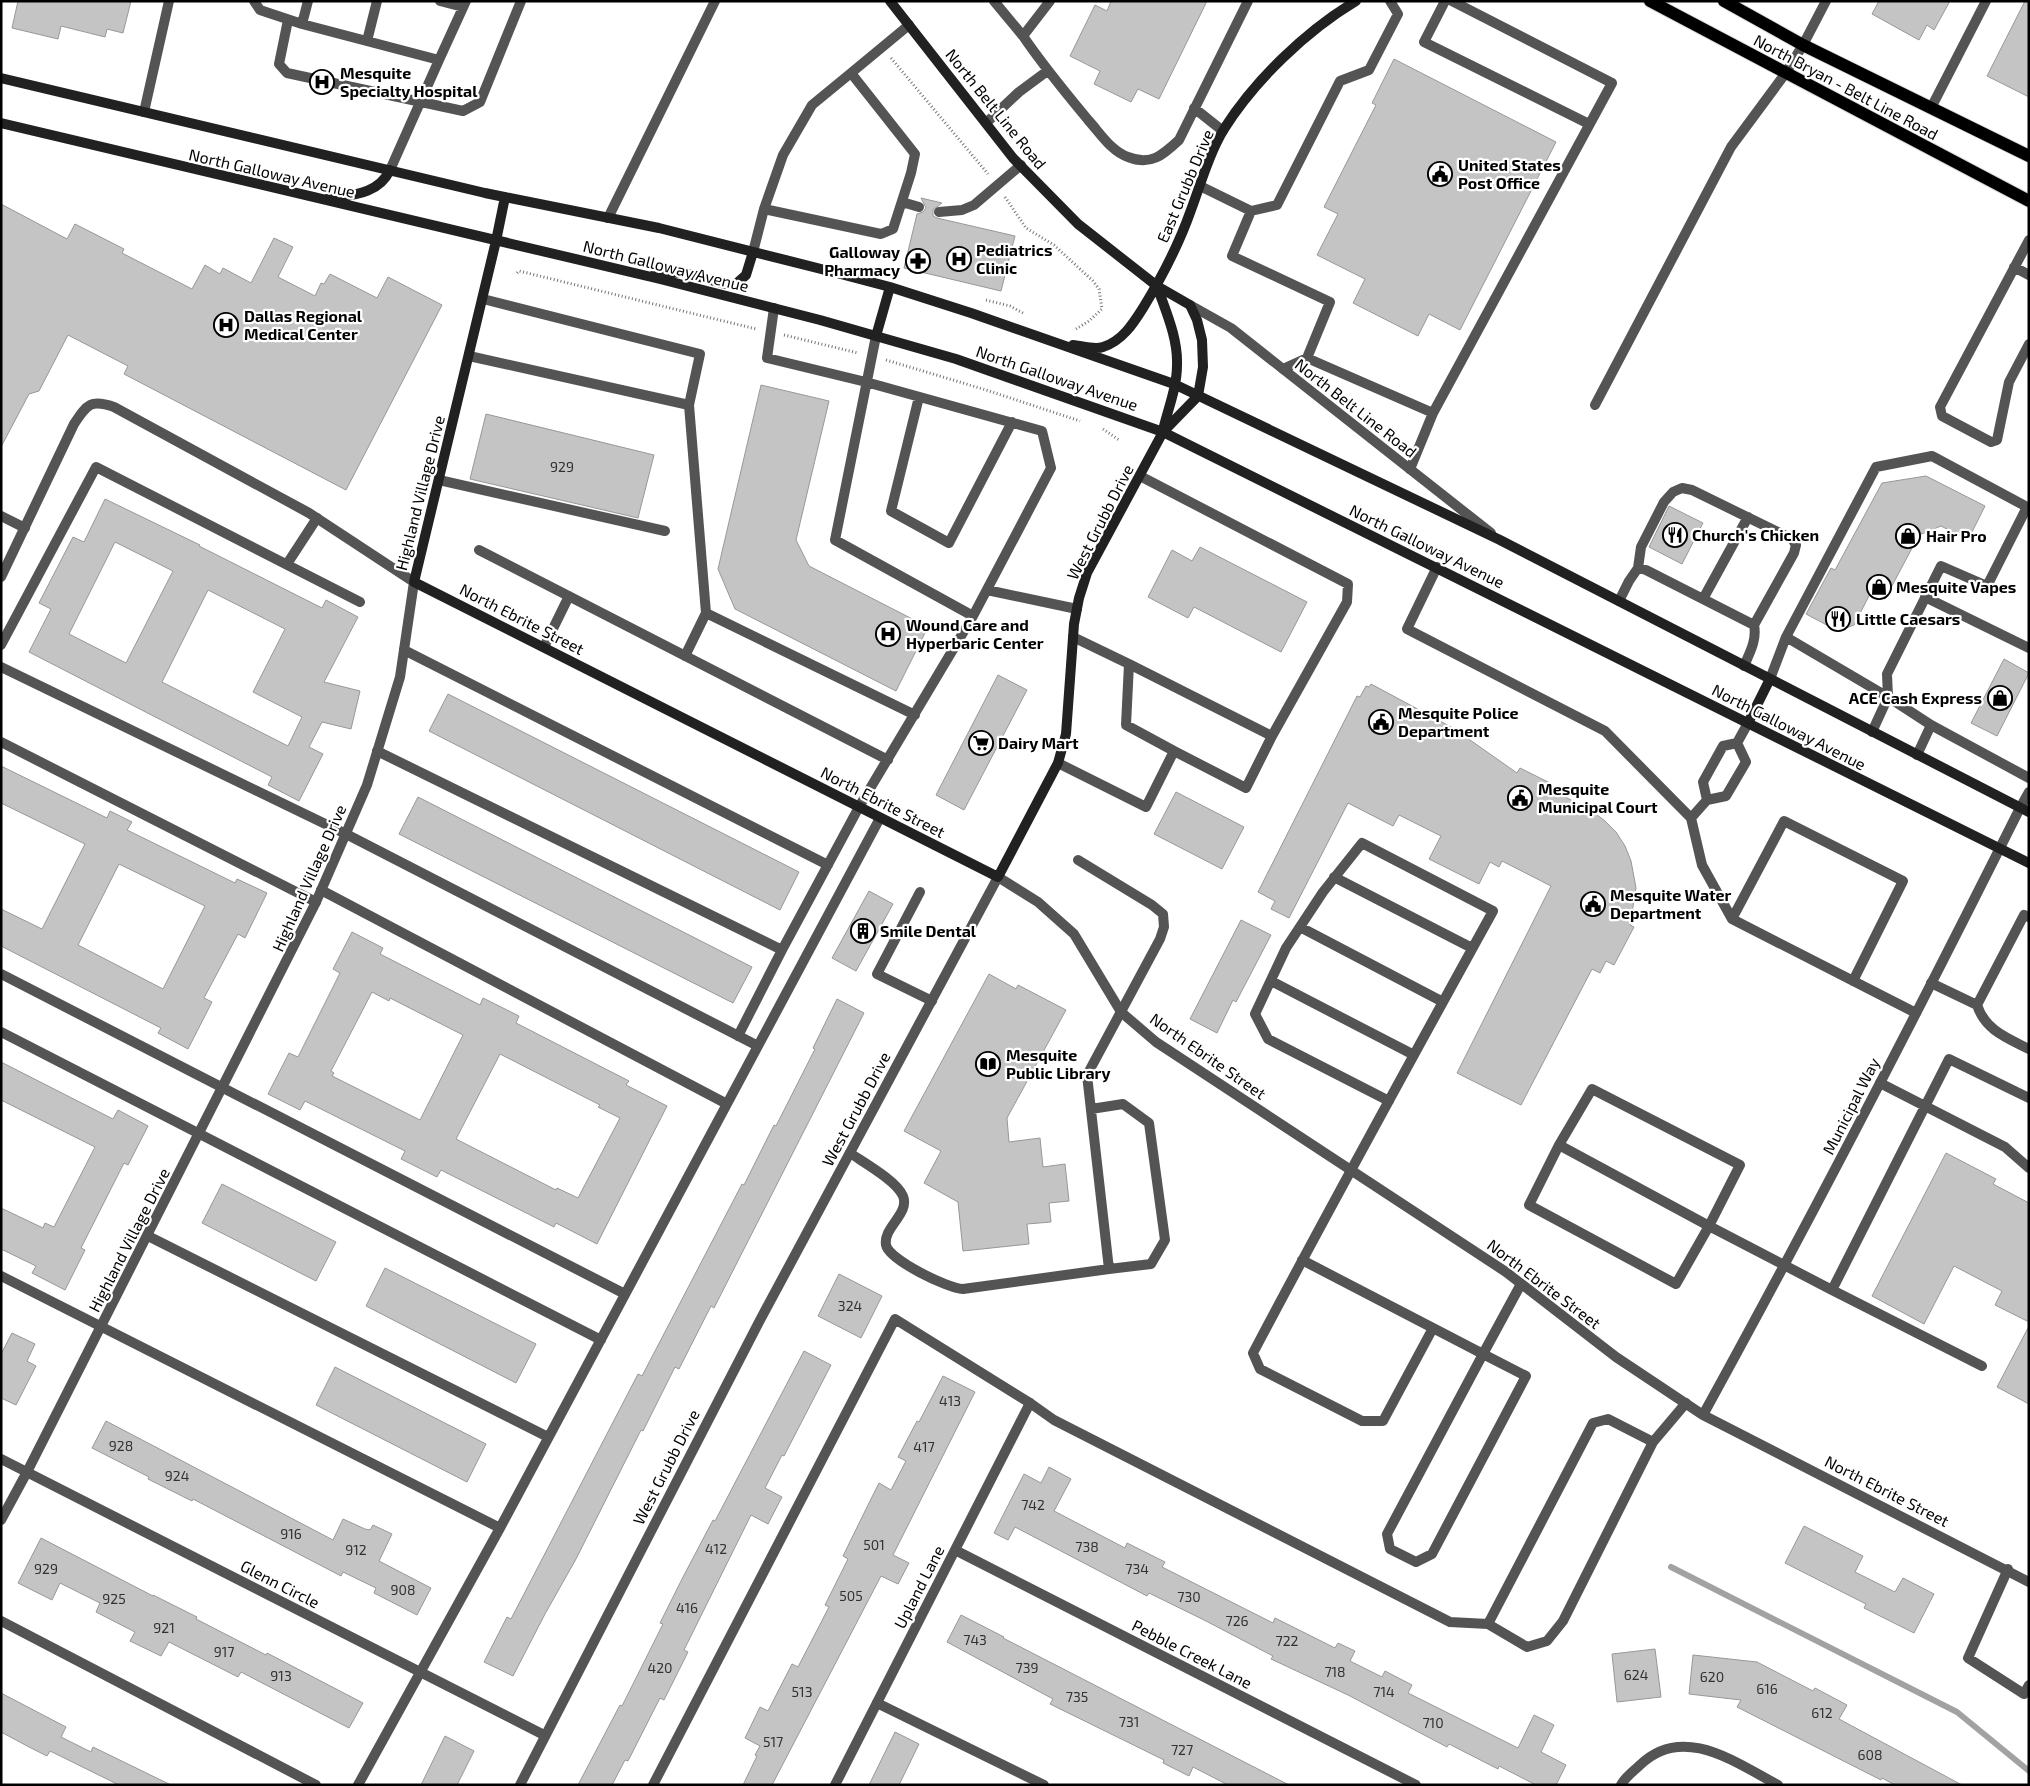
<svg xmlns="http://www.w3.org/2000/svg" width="2030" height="1786" viewBox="0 0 2030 1786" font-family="'Exo 2',sans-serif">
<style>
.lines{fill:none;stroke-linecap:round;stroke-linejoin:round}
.stream{stroke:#a2a2a2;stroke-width:6}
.building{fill:#c4c4c4;stroke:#989898;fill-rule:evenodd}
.primary-casing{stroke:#dbdbdb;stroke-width:14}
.path{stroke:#767676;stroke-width:3;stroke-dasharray:1 2.5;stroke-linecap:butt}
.lane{stroke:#545454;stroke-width:10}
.street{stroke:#545454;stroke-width:10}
.secondary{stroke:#212121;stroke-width:10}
.primary{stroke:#000;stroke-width:12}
.labels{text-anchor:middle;stroke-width:4.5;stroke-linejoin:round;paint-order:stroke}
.number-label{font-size:14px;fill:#313131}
.poi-label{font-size:16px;font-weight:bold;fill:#000;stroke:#fff;text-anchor:start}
.street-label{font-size:16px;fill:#000;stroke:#fff}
</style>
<rect width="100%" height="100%" fill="#fff"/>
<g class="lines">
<path class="stream" d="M1671 1567 1957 1712 2029 1771"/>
</g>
<path class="building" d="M18 1H131L123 33 107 29 105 37 61 26 58 39 12 28Z
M1111 1H1207L1159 99 1138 89 1131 102 1094 84 1100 71 1070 56 1095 5 1107 11Z
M1879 1H1950L1934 30 1927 25 1919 40 1872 14Z
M2025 1H2029V97L1987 76Z
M1394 59 1556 142 1460 330 1429 314 1418 336 1353 303 1365 279 1317 255 1338 214 1324 207 1376 105 1372 103Z
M921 198 942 203 933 210V216L937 218 1015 236 1001 291 904 268 917 214 923 212 926 208Z
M1 204 67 239 75 224 124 249 122 253 192 289 205 265 220 274 223 268 251 283 274 238 293 247 278 277 315 296 321 283 324 284 330 274 377 298 388 277 442 305 346 490 124 374 128 366 68 335 39 391 29 394 1 447Z
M761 385 829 401 796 540 809 566 928 627 896 691 735 609 718 569Z
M486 414 654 455 638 518 470 479Z
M1926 476 1985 506 1968 540 1941 526 1919 535 1885 599 1871 592 1854 625 1838 631 1806 614 1831 568 1835 570 1882 483Z
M105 499 200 545 199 546 322 608 326 600 358 617 324 682 360 691 351 729 322 722 309 747 323 754 299 801 268 785 272 777 29 652 51 609 39 603 73 537 84 542ZM115 542 173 571 126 663 69 634ZM208 590 285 629 253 692 302 717 288 746 162 682Z
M1669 506 1703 523 1682 564 1649 547Z
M1200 547 1307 602 1281 652 1194 607 1188 618 1148 597 1172 550 1192 561Z
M2004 659 2029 673 1997 736 1971 723Z
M998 675 1027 690 964 810 936 795Z
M1371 684 1453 728 1517 773 1520 768 1550 783 1548 788 1592 811 1605 821 1616 832 1625 846 1631 861 1636 888 1630 925 1634 927 1614 965 1606 961 1600 973 1592 969 1521 1105 1457 1073 1551 886 1502 861 1499 867 1490 862 1479 884 1429 859 1441 836 1399 815 1393 826 1348 803 1289 918 1271 909 1275 901 1258 892 1357 696 1360 697 1366 686 1369 687Z
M448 694 799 872 780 910 429 731Z
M1 766 107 818 110 811 132 822 127 830 235 883 237 879 267 893 245 938 238 934 204 998 212 1002 188 1049 158 1033 161 1028 1 946V909L42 929 85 844 1 803ZM119 864 205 906 163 989 78 945Z
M1176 792 1244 827 1222 869 1154 834Z
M418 797 752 967 733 1003 399 834Z
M869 891 893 904 856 971 832 958Z
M1241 920 1271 935 1236 1002 1233 1000 1217 1033 1190 1019Z
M352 932 383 948 380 954 480 1005 483 998 519 1016 516 1023 629 1081 626 1085 667 1106 597 1244 556 1223 554 1227 441 1170 437 1177 401 1159 405 1151 305 1101 300 1110 268 1094 289 1053 298 1057 340 973 333 969ZM372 992 389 1001 390 998 463 1035 420 1120 332 1076 334 1073 331 1071ZM500 1054 600 1105 598 1107 620 1118 578 1198 557 1188 556 1190 456 1139Z
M989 974 1016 989 1018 985 1066 1010 1007 1118 1009 1142 1040 1138 1043 1167 1065 1164 1069 1201 1049 1203 1051 1222 1027 1224 1029 1244 963 1251 958 1202 924 1183 941 1151 904 1131Z
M837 999 864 1013 714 1308 711 1306 679 1369 675 1367 643 1431 641 1430 576 1559 545 1614 513 1676 484 1662 507 1617 511 1619 638 1374 642 1376 742 1184 744 1185 774 1125 776 1126 815 1049 813 1048Z
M1 1062 113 1119 118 1110 148 1126 128 1165 124 1163 81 1248 85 1250 65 1290 32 1273 36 1266 1 1249V1208L43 1228 45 1223 54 1227 95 1147 1 1100Z
M1946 1153 1996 1179 1993 1184 2029 1203V1322L1995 1305 2002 1291 1954 1266 1924 1324 1872 1296Z
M222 1184 336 1242 316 1281 202 1223Z
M385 1268 536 1344 516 1383 366 1306Z
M839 1274 882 1296 861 1338 818 1316Z
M2029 1326V1404L1997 1387Z
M12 1333 35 1344 27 1361 36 1366 16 1405 1 1398V1354Z
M804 1351 831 1365 784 1456 782 1455 765 1488 782 1497 768 1524 751 1515 684 1650 688 1652 664 1700 660 1698 628 1761 625 1760 612 1785H578L620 1705 622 1706 663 1624 660 1623 683 1577 713 1520 715 1521Z
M335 1367 486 1444 467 1482 316 1405Z
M943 1376 975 1392 893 1555 909 1563 898 1584 881 1576 772 1785H743L757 1756 755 1755 760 1746 745 1738 760 1707 768 1711 792 1664 798 1667 829 1607 825 1605 848 1559 843 1556 868 1505 879 1483 891 1490 906 1461 898 1457 917 1421 919 1422Z
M106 1421 333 1540 343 1519 365 1529 370 1530 373 1525 392 1534 379 1561 431 1588 417 1615 374 1593 376 1588 343 1572 341 1576 320 1565 193 1499 192 1501 148 1479 149 1477 92 1448Z
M1049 1467 1071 1479 1054 1511 1125 1548 1127 1543 1165 1562 1162 1567 1273 1623 1275 1618 1335 1648 1338 1643 1355 1651 1350 1661 1382 1677 1385 1671 1412 1685 1408 1693 1518 1748 1534 1715 1554 1725 1541 1752 1566 1765 1556 1785H1536L1499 1766 1498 1769 1449 1744 1447 1747 1348 1695 1271 1659 1273 1656 1204 1620 1149 1593 1147 1596 1015 1527 1008 1540 994 1533 1024 1474 1041 1483Z
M1804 1526 1863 1556 1855 1572 1895 1592 1903 1578 1934 1594 1914 1633 1864 1608 1866 1604 1785 1563Z
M41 1538 153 1596V1595L197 1617 196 1619 266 1655 267 1653 363 1703 349 1728 241 1672 238 1677 169 1642 161 1656 130 1641 135 1632 96 1612 100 1603 60 1583 52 1600 18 1583Z
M961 1615 1004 1637 1003 1638 1289 1785H1228L1193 1767 1189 1776 1163 1763 1164 1760 1050 1704 1053 1699 947 1642Z
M1655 1649 1661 1697 1617 1702 1612 1654Z
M1693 1655 1757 1662 1813 1691 1815 1688 1847 1705 1839 1719 1962 1785H1895L1882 1778 1881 1780 1737 1707 1741 1700 1689 1694Z
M1 1693 66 1727 61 1737 91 1752 93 1747 171 1785H119L50 1751 47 1756 29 1747 1 1732Z
M895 1732 919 1744 899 1785H869Z
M445 1736 474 1751 457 1785H421Z"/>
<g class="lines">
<defs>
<path id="primary" d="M1650 1 2029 201
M1724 1 1803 45 2029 156"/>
</defs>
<use href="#primary" class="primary-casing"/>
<path class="path" d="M891 58 988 174
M1005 197 1026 228 1054 245 1093 281 1099 289 1102 309 1089 321 1076 329
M517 273 519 271 756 329
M986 300 1010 306 1023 313
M784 335 858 353
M886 360 983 389 1080 421
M1103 429 1119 440"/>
<path class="lane" d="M254 1 260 10 302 24 439 60 390 170
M440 1 463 7
M994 1 1023 36
M1050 1 1023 36C1044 67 1065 92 1089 121 1100 133 1111 151 1128 157 1151 166 1163 155 1179 140L1248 1
M1445 1 1424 42 1589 124
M288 20 279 64 287 73 463 111 480 102 521 1
M302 24 308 1
M367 41 377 1
M439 60 466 1
M1194 108 1223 131
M1931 108 1986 1
M144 112 169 1
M986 123 1019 92 1046 72
M1200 186 1251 211 1277 205 1340 81 1369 70 1398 14 1390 1
M902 202 919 207
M764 209 783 155 812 105 851 73
M1251 211 1232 256 1330 302 1307 358
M939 212 962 210 974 205 1021 165
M608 218 715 1
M2029 240 1940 407 1942 416 1991 442 1997 440 2009 382 2029 344
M753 252 764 209 881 234 893 229 911 173 915 154 851 73 909 25
M2014 267 2029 275
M483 299 700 354 689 405 706 613 685 656
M774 308 767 358 866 382 1042 431 1051 468 973 616 835 540 876 336
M469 356 689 405
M1283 369 1307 358 1433 413 1410 469
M919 397 891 511 949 543 1012 422
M1595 405 1731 147 1785 74
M1433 413 1612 83 1452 1
M1140 476 1348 584 1347 602 1272 736
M439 480 665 531
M1 516 25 528
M479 550 888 760
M287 564 317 518
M1437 567 1407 629 1605 731 1691 818 1702 865 1732 919 1916 1013
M1638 568 1646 570 1754 625
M987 590 1077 609
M1925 597 2029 648
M1703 599 1748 517
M1619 601 1629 581 1638 568 1641 547 1664 502 1673 492 1682 488 1692 490 1792 539 1796 545 1794 553 1754 625C1757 640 1750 652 1744 666
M706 613 915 715
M1786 637 1876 467 1932 456 2027 507 1987 586 1941 566 1887 674 1888 697 1872 732
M1 645 96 467 360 602
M544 647 569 596
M404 650 828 865
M1129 664 1272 736 1246 788 1174 751
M1 667 346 834 758 1046
M1770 679 1786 637 1888 697 1931 725 2029 778
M1 742 316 902
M1737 743 1746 762 1726 796 1707 800 1703 782 1723 746Z
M1737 743 1748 723
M377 751 782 950 738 1036
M1917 755 1931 725
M1058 763 1146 807 1174 751 1126 725 1129 664 1073 637
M2020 808 2029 792
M1691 818 1707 800
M1334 877 1472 948
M321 890 727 1104
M920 892 877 974 932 1001
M1732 919 1784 821 1903 881 1853 981
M1300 927 1443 1002
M782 950 859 807 973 616
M1 974 625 1294
M1271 981 1414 1055
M1931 983 1977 1005 2024 915 2029 917
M1977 1005C1985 1030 2007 1038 2029 1049
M1 1032 601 1340
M1880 1083 2005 1147 2029 1168
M1091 1109 1123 1104 1149 1123 1165 1240 1151 1264 1109 1269
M1559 1145 1709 1226 1740 1165 1592 1089 1559 1145 1529 1205 1676 1284 1709 1226 1832 1290 1949 1059 2029 1098
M850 1153C863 1162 897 1181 903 1196 910 1214 883 1227 886 1245 889 1260 947 1288 963 1289L1109 1269 1087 1075 1160 939 1164 927 1163 914 1152 905 1078 860
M148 1236 548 1437
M1302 1260 1433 1328 1383 1421H1362L1260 1369 1253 1353C1331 1205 1412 1058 1493 911L1362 843 1323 892 1286 948 1255 1014 1268 1039 1389 1101
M1 1276 500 1528
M1832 1290 1982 1366
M1433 1328 1483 1354 1521 1284
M1483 1354 1526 1376 1432 1554 1416 1562 1390 1549 1387 1534Z
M1653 1442 1608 1419 1593 1423 1488 1624 1527 1647 1547 1641 1563 1621 1653 1442 1686 1403
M2008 1569 1968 1658 2024 1694 2029 1685
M1 1621 316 1785
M877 1703 1044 1785
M358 1785 500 1528 880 818
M653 1785 895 1319 1030 1403 1054 1420 1450 1622 1488 1624"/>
<path class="street" d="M1785 74 1803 45 1826 1
M1190 305 1231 328 1491 533
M1 577 74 424C87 404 91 399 114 407L309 513 414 582 400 677 367 785 316 902 27 1472 1 1520
M1703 1415C1813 1215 1918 1012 2020 808
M1 1459 544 1735
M955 1550 1416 1785
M520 1785 759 1322 998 877 1038 902 1074 934 1121 1012 1156 1042 1506 1272 1616 1357 1703 1415 2029 1582
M835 1785 1030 1403
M1621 1785C1625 1777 1634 1771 1640 1765 1683 1723 1736 1763 1778 1785"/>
<path class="secondary" d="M1 78 485 193 659 228 833 272 890 287 971 313 1174 384 1500 540 2029 812
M1 123 660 279 820 320 956 359 1163 432 2029 863
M505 197 496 241 414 582 998 877 1058 763 1066 734 1074 624 1079 598 1087 573 1163 432 1198 396 1203 367 1202 340 1197 320 1190 305 1157 286 1078 224 1013 158 890 1
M327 199C351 195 378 195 390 170
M654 275 682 272 725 284H736L746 275 753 252
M1157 286C1166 312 1178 338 1177 365 1177 387 1168 409 1163 430
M876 336 890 287
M1073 345C1082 346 1095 350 1103 347 1122 341 1133 324 1143 308 1162 277 1179 244 1191 210 1201 183 1209 154 1224 129 1255 80 1306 31 1356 1
M1748 723 1770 679"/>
<use href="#primary" class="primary"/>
</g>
<defs>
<symbol id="hospital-ring" viewBox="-11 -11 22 22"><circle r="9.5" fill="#fff" stroke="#000" stroke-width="1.5"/><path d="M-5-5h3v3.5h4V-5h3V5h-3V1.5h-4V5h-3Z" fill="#000"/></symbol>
<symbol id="civic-ring" viewBox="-11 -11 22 22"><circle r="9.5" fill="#fff" stroke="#000" stroke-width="1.5"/><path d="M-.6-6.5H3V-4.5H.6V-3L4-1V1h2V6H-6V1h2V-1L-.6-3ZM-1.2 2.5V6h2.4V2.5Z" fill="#000"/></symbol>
<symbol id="pharmacy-ring" viewBox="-11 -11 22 22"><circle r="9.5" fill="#fff" stroke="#000" stroke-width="1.5"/><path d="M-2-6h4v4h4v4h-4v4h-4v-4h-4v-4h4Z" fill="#000"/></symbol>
<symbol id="restaurant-ring" viewBox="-11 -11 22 22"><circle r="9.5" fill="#fff" stroke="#000" stroke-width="1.5"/><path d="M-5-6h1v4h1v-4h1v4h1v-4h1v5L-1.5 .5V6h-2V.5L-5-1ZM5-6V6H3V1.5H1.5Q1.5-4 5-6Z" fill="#000"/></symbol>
<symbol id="shop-ring" viewBox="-11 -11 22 22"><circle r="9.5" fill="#fff" stroke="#000" stroke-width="1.5"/><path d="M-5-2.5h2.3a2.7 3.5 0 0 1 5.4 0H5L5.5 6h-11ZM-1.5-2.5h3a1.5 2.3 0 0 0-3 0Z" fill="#000"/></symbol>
<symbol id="supermarket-ring" viewBox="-11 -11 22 22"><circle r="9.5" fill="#fff" stroke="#000" stroke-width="1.5"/><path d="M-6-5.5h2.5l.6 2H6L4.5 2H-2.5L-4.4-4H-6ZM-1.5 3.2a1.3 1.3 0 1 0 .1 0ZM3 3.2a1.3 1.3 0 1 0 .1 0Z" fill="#000"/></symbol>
<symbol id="building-ring" viewBox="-11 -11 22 22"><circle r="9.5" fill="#fff" stroke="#000" stroke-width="1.5"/><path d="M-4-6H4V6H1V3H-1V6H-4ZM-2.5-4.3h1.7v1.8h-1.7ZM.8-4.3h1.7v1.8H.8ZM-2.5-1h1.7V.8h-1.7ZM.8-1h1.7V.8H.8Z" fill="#000"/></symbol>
<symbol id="library-ring" viewBox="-11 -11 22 22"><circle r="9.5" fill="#fff" stroke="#000" stroke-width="1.5"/><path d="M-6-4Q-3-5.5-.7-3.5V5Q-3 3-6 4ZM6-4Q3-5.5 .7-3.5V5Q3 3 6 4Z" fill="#000"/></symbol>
</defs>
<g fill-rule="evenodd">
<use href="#hospital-ring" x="308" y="68" width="28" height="28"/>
<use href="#civic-ring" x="1426" y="160" width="28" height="28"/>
<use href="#hospital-ring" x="945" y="245" width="28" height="28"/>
<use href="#pharmacy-ring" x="904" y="247" width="28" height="28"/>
<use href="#hospital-ring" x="212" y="311" width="28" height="28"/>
<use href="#restaurant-ring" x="1661" y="521" width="28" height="28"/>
<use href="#shop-ring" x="1894" y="522" width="28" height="28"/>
<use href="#shop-ring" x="1865" y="573" width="28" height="28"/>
<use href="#restaurant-ring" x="1824" y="605" width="28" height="28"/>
<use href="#hospital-ring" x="874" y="620" width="28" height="28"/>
<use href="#shop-ring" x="1986" y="684" width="28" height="28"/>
<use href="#civic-ring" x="1367" y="708" width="28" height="28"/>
<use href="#supermarket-ring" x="967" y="729" width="28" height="28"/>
<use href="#civic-ring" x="1506" y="784" width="28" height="28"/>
<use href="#civic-ring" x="1579" y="890" width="28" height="28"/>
<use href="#building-ring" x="849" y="917" width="28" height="28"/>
<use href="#library-ring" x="974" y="1050" width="28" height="28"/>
</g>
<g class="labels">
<g class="number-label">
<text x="562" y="472">929</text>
<text x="850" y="1311">324</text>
<text x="950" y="1406">413</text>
<text x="121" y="1451">928</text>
<text x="924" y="1452">417</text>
<text x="177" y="1481">924</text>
<text x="1033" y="1510">742</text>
<text x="291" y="1539">916</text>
<text x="874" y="1550">501</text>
<text x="1087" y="1552">738</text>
<text x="716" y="1554">412</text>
<text x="356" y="1555">912</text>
<text x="46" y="1574">929</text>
<text x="1137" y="1574">734</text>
<text x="403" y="1595">908</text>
<text x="851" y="1601">505</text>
<text x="1189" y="1602">730</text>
<text x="114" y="1604">925</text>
<text x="687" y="1613">416</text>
<text x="1237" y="1626">726</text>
<text x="164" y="1633">921</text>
<text x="975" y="1645">743</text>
<text x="1287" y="1646">722</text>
<text x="224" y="1657">917</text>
<text x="660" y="1673">420</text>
<text x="1027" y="1673">739</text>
<text x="1335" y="1677">718</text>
<text x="1636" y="1680">624</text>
<text x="281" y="1681">913</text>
<text x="1712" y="1682">620</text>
<text x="1767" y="1694">616</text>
<text x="802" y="1697">513</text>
<text x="1384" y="1697">714</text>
<text x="1077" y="1702">735</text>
<text x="1822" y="1718">612</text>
<text x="1129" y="1727">731</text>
<text x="1433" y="1728">710</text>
<text x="773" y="1747">517</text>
<text x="1182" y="1755">727</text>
<text x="1870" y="1760">608</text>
</g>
<g class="poi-label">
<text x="340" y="79">Mesquite<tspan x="340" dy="18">Specialty Hospital</tspan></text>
<text x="1458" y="171">United States<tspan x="1458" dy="18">Post Office</tspan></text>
<text x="976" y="256">Pediatrics<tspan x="976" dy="18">Clinic</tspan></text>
<text x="900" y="258" text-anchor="end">Galloway<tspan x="900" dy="18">Pharmacy</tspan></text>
<text x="244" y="322">Dallas Regional<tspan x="244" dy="18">Medical Center</tspan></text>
<text x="1692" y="541">Church's Chicken</text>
<text x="1926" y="542">Hair Pro</text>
<text x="1896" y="593">Mesquite Vapes</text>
<text x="1856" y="625">Little Caesars</text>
<text x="906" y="631">Wound Care and<tspan x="906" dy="18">Hyperbaric Center</tspan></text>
<text x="1982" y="704" text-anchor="end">ACE Cash Express</text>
<text x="1398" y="719">Mesquite Police<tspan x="1398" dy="18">Department</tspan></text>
<text x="998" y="749">Dairy Mart</text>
<text x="1538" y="795">Mesquite<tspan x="1538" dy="18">Municipal Court</tspan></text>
<text x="1610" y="901">Mesquite Water<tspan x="1610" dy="18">Department</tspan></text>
<text x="880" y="937">Smile Dental</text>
<text x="1006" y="1061">Mesquite<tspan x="1006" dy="18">Public Library</tspan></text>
</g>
<g class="street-label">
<text transform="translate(1846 87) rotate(28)" y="6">North Bryan - Belt Line Road</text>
<text transform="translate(996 109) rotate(51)" y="6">North Belt Line Road</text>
<text transform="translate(272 173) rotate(13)" y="6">North Galloway Avenue</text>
<text transform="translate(1185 186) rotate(-67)" y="6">East Grubb Drive</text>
<text transform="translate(666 266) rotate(14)" y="6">North Galloway Avenue</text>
<text transform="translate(1057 378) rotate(19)" y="6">North Galloway Avenue</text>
<text transform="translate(1356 408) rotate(38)" y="6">North Belt Line Road</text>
<text transform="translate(420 493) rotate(-76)" y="6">Highland Village Drive</text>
<text transform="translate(1100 522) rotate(-63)" y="6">West Grubb Drive</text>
<text transform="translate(1427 546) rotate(26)" y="6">North Galloway Avenue</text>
<text transform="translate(522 619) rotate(27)" y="6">North Ebrite Street</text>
<text transform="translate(1789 727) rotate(27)" y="6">North Galloway Avenue</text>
<text transform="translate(883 802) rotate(27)" y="6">North Ebrite Street</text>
<text transform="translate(309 878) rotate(-66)" y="6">Highland Village Drive</text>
<text transform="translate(1208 1056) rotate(35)" y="6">North Ebrite Street</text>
<text transform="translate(1851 1106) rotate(-63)" y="6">Municipal Way</text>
<text transform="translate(856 1109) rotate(-62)" y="6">West Grubb Drive</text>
<text transform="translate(129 1240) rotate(-63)" y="6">Highland Village Drive</text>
<text transform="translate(1544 1284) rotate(37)" y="6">North Ebrite Street</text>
<text transform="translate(666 1467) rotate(-63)" y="6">West Grubb Drive</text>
<text transform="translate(1887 1491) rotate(27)" y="6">North Ebrite Street</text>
<text transform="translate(280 1584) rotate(27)" y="6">Glenn Circle</text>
<text transform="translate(919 1587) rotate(-63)" y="6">Upland Lane</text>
<text transform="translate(1192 1654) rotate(27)" y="6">Pebble Creek Lane</text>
</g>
</g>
<rect width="2030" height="1786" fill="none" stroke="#000000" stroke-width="5"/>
</svg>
